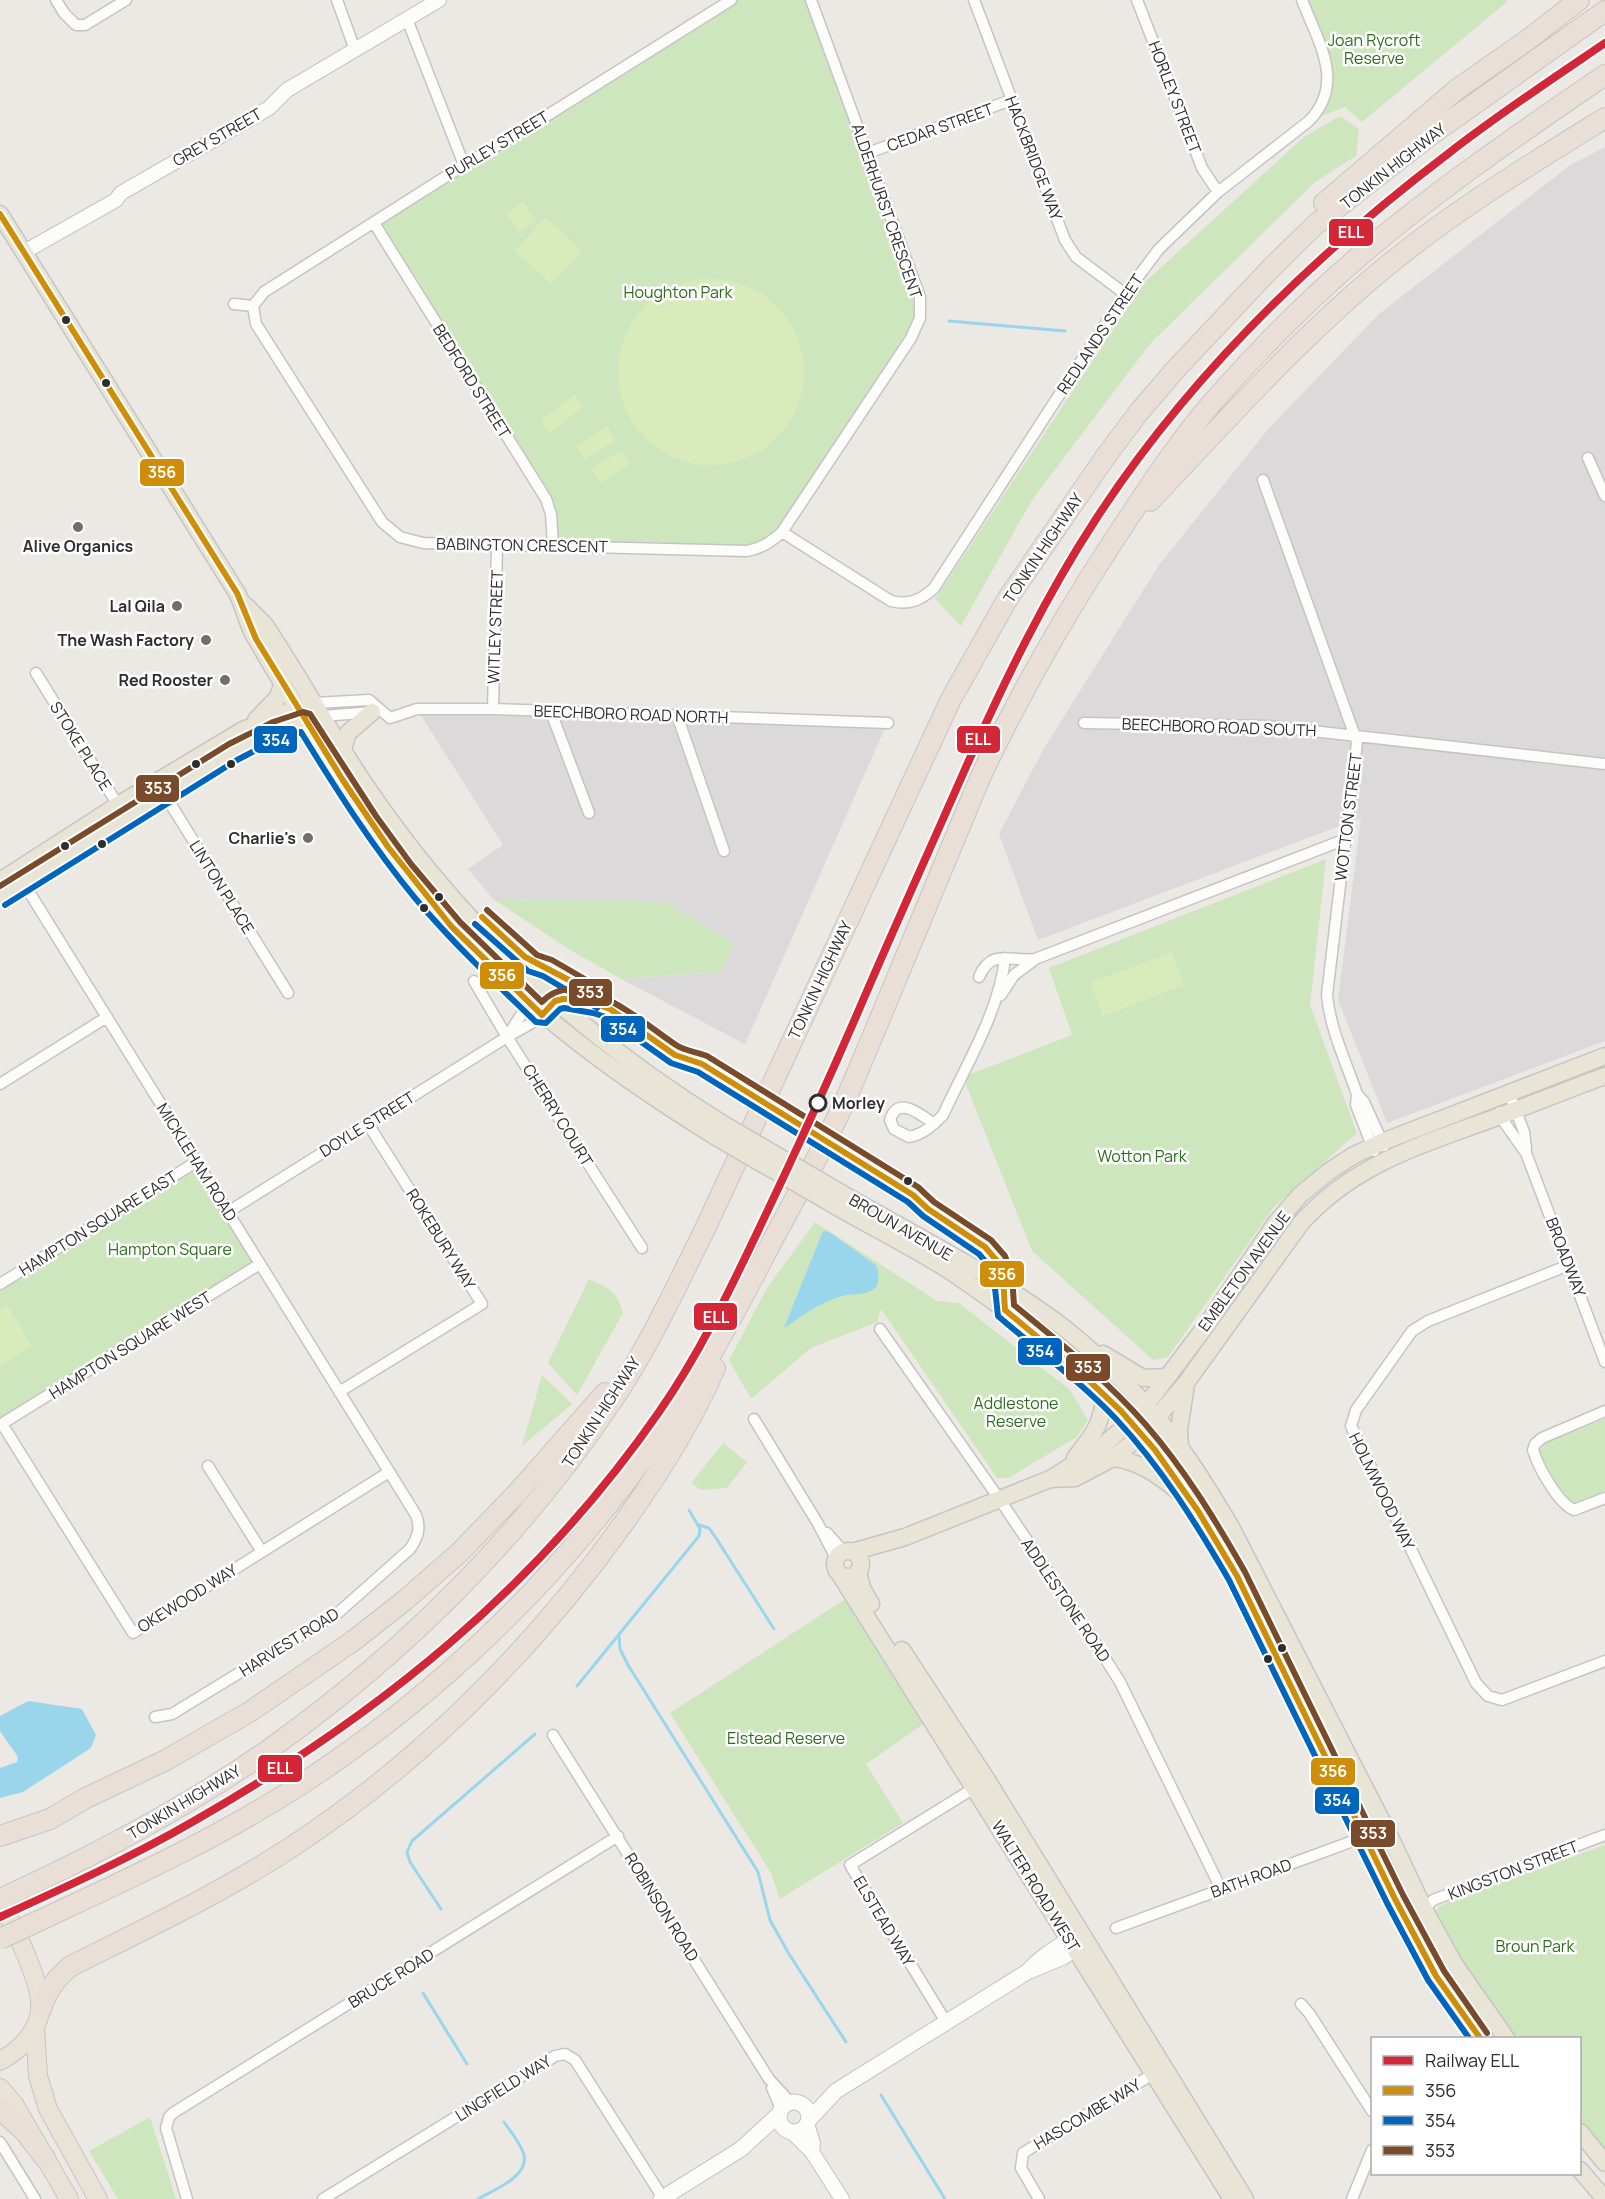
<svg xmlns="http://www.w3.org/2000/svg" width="1605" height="2199" viewBox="0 0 1605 2199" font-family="Manrope,sans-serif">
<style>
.industrial{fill:#dcd9db}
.green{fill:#cee6be}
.pitch{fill:#d9eabb}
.water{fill:#99d6ec}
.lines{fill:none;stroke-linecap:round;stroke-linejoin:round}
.stream{stroke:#99d6ec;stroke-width:3}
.minor-casing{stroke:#c5c4c5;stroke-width:13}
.tertiary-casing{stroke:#c5c4c5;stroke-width:16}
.secondary-casing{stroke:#c5c4c5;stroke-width:17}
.primary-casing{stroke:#c6c5c4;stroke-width:19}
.trunk-casing{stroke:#c6c5c4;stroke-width:20}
.motorway-casing{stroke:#c6c5c4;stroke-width:22}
.minor{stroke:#fcfcfb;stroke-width:10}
.tertiary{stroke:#fcfcfb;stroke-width:14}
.secondary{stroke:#fcfcfb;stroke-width:15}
.primary{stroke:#e8e4d6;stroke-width:16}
.trunk{stroke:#e9e2d6;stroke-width:18}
.motorway{stroke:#eadfd6;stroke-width:20}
.primary-bridge-casing{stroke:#c6c5c4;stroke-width:19;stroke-linecap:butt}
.motorway-bridge-casing{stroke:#c6c5c4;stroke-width:22;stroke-linecap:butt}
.primary-bridge{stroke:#e8e4d6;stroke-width:16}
.motorway-bridge{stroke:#eadfd6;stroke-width:20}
.bus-1-casing{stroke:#fff;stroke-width:10}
.bus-2-casing{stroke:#fff;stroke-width:10}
.bus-3-casing{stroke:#fff;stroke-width:10}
.bus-1{stroke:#cf8e09;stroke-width:6}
.bus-2{stroke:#0065bd;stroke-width:6}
.bus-3{stroke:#7a4b2a;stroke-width:6}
.rail-1-casing{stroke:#fff;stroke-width:12}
.rail-1{stroke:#d32737;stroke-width:8}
.bus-dot{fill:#2e2e2e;stroke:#fff;stroke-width:2}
.poi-dot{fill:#706f6e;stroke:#fff;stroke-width:2}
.stop-dot{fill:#fff;stroke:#2e2e2e;stroke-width:3}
.labels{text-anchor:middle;stroke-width:5;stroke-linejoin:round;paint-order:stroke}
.park-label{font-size:16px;fill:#2c6e1b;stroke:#fff}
.street-label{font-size:16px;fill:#2e2e2e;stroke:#fff}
.poi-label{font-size:16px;font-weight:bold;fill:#2e2e2e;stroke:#fff;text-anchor:end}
.stop-label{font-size:16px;font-weight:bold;fill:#2e2e2e;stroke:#fff;text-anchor:start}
.line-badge{stroke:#fff;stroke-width:2}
.badge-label{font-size:16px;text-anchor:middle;font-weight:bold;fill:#fff}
</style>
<rect width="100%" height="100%" fill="#ece8e4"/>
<path class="industrial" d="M1605 147V1041L1387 1123 1338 1000 1361 818 1038 940 999 834 1043 750 1159 565 1269 428 1379 314 1569 166Z
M417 709 885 728 745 1044 621 979 720 972 664 902 493 899 468 869 503 845Z"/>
<path class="green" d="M731 0H811L920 297V318L782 532 758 548 553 545 551 514 374 223Z
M1302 0H1506L1507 2 1362 122 1345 107 1309 121 1329 82Z
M1340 116 1359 129 1356 156 1315 182 1150 344 1032 500 961 626 935 599 1144 283 1304 137Z
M1326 859 1310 1005 1357 1133 1274 1207 1168 1357 1153 1360 1032 1251 963 1077 1072 1035 1049 968Z
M493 899 664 901 735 944 720 972 621 979 567 948Z
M196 1162 260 1264 0 1425V1284Z
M815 1222 937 1301 959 1303 1070 1390 1088 1420 1077 1437 1008 1478H997L881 1309 877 1322 811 1348 751 1399 729 1360 767 1288Z
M589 1279C609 1289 617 1290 623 1313L577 1395 548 1363Z
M542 1375 572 1404 522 1446Z
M1605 1419V1493L1573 1506 1566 1503 1539 1451 1547 1442Z
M723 1443 747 1462 727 1488 700 1490 691 1483Z
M850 1596 928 1721 866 1764 903 1823 780 1899 771 1873 670 1713Z
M1605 1845V2152L1580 2122V2038H1516L1455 1955 1435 1912 1440 1906 1448 1902Z
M150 2117 176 2199H118L89 2151Z"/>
<path class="pitch" d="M523 202 536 220 520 232 506 214Z
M545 217 582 251 551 284 515 251Z
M618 372a93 93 0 1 1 186 0a93 93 0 1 1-186 0Z
M575 395 584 406 550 433 541 421Z
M607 426 616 440 585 460 576 446Z
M622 450 630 464 600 483 591 469Z
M1172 952 1184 985 1103 1016 1090 983Z
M7 1305 32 1346 0 1366V1309Z"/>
<path class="water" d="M823 1231 829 1232 876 1265C879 1271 880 1284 875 1288 866 1296 852 1293 843 1296 821 1301 802 1316 784 1328Z
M28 1701 82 1709 96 1735 91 1748 23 1792 0 1798V1768L17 1762 18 1757 0 1731V1716Z"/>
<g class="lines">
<path class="stream" d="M949 321 1065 331
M699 1525 709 1528 716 1538 774 1629
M619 1636 620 1649 628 1665 758 1872 770 1920 789 1954 846 2042
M577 1686 699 1536 700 1529 689 1510
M441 1909 410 1862 407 1852 412 1841 535 1734
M423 1993 467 2064
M881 2095 945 2199
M478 2199C493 2190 529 2177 524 2155 521 2144 511 2132 504 2122"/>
<defs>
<path id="minor" d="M56 0 64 13 76 25H85L126 0
M337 0 355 50
M731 0 524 130 464 165 264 292 253 306 256 324 382 522 400 537 423 543 747 551C762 548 771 542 782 532L911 338 920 318V297L811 0
M974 0 1065 240 1076 257 1125 294
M1137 0 1202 168 1218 192
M407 19 464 165
M868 153 1011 100
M374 223 546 499 551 514 553 545
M234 304 253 306
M1588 458 1605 496
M1263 480 1357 742 1327 995C1330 1029 1346 1062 1357 1094L1356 1105 1374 1151
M782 532 891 601C909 605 920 601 934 588L1087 352 1125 294 1159 249 1218 192 1309 121C1346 83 1318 42 1302 0
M36 673 121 810
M315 703 369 700 390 718 417 709H493L888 723
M493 709 497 545
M551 712 589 813
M677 715 724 851
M323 716 372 712
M1084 723 1268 726 1605 764
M163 792 288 993
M21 879 416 1515C421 1528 418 1537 410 1549L339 1612 172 1714 155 1717
M979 977C991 948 1010 962 1035 959L1346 839
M474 981 507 1037 642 1248
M1001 995 1014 975 1033 961
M507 1037 521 1015 542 990
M0 1084 107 1017
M1509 1093 1524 1132 1526 1149
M1357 1094 1364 1102 1384 1146
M1500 1112 1504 1122 1526 1153 1605 1362
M934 1124C920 1114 898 1095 890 1120L894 1129 909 1137C924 1134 932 1126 943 1115 965 1067 1000 1010 1005 958
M228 1212 507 1037 530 1024 555 1001
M1569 1265 1428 1321 1412 1331 1356 1410 1351 1426 1476 1683 1488 1696 1502 1700 1605 1661
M0 1284 196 1162
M880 1329 1000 1500 1084 1625 1120 1682 1221 1889
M339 1392 482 1304 368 1124
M1605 1411 1542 1438 1535 1444 1533 1450C1538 1467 1558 1503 1574 1510L1605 1498
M754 1419 817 1522 836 1558
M2 1424 133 1633 389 1472
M0 1425 260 1264
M208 1466 262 1552
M827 1533 844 1552
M553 1735 769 2079 790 2102
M1424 1909 1433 1900 1605 1835
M1116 1928 1364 1837 1384 1825
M1301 2004 1309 2013 1372 2111
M946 2022 850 1865 979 1785
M772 2088 781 2109
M0 2142 35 2199
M187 2199 166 2128 169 2117 173 2113 618 1836
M323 2199 555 2056 565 2054 575 2060 663 2198
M1039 2199 1021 2168 1023 2153 1158 2071
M1352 2199 1372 2150"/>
<path id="tertiary" d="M24 252 116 200 121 193 128 189 269 108 287 90 439 0
M807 2124 813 2143 812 2152
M793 2133 812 2152 842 2199"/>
<path id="secondary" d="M1032 1970 1063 1957 1085 1943
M779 2117a15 15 0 1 1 30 0a15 15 0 1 1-30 0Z
M809 2120 836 2091 1027 1972C1042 1955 1060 1946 1079 1933
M661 2199 741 2149 778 2115"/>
<path id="primary" d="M0 214 237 593C245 608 247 625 256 639 312 733 368 832 441 914 523 1007 611 1072 716 1137
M245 605 265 625C307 689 344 758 390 820 479 943 594 1044 723 1124
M256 720 278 697 283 682
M343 749 348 733 372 712
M0 881 118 805 243 730 280 714 308 706
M0 897 243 746 276 730 314 719
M841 1193C913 1234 988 1272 1055 1321 1086 1344 1119 1376 1145 1404 1179 1441 1206 1485 1231 1527L1390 1837 1424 1909 1455 1965 1506 2038
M834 1205C873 1228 915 1248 953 1273 1024 1321 1102 1383 1155 1450 1186 1489 1212 1532 1237 1576L1395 1899 1436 1976 1480 2038
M1103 1354 1143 1378 1167 1377
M1180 1448 1179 1430 1186 1384
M1075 1458C1094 1433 1100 1428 1105 1396
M1113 1458C1139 1461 1158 1475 1178 1491
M1051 1479 1075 1478 1113 1458 1142 1435 1186 1383 1301 1223C1353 1165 1418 1146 1489 1120 1528 1106 1566 1090 1605 1076
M835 1564a13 13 0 1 1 26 0a13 13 0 1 1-26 0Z
M852 1552 905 1537 1050 1479 1100 1448 1130 1422 1153 1396 1208 1323 1275 1224 1300 1195 1328 1172 1354 1155 1382 1142 1605 1056
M858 1571 862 1588 871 1604
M839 1573 1232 2199
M902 1650 987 1780 1245 2199
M1580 2132 1605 2163
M1580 2170 1605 2199"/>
<path id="trunk" d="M0 1902C13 1924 44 1987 40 2011 37 2033 19 2051 0 2061
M35 2028 38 2076 48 2109 98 2199
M0 2088 14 2104 69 2199"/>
<path id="motorway" d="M1324 203 1456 90 1526 41 1579 0
M1150 501C1224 423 1294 344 1376 275 1447 215 1526 167 1605 118
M0 1836 50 1819 86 1798 166 1760 251 1711 353 1641 404 1601 459 1553 518 1492 605 1393
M0 1899C96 1855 192 1805 278 1743 408 1649 525 1532 614 1398 649 1346 676 1287 704 1231L951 699 1008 598 1106 456 1139 412 1175 370 1272 267 1315 225 1425 139 1605 11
M32 1924C124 1881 215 1840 300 1785 434 1698 552 1585 645 1456 694 1389 733 1317 771 1243 793 1202 816 1162 836 1120 851 1090 863 1058 876 1028 911 945 945 861 980 778 1019 695 1064 616 1114 540 1145 493 1175 446 1212 403 1260 348 1313 295 1369 248 1444 185 1525 130 1605 75
M41 2009C47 1990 56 1978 71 1966 145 1929 221 1893 290 1848 420 1763 533 1650 623 1524 658 1475 691 1424 715 1368
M0 2109 25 2132 45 2158"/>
</defs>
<use href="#minor" class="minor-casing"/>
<use href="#tertiary" class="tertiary-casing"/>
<use href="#secondary" class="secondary-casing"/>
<use href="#primary" class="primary-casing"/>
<use href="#trunk" class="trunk-casing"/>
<use href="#motorway" class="motorway-casing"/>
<use href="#minor" class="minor"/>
<use href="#tertiary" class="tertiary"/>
<use href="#secondary" class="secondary"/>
<use href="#primary" class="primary"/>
<use href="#trunk" class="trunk"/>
<use href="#motorway" class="motorway"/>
<defs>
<path id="primary-bridge" d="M723 1124 841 1193
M716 1137 834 1205"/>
<path id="motorway-bridge" d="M0 1939 32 1924"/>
</defs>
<use href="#primary-bridge" class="primary-bridge-casing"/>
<use href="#motorway-bridge" class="motorway-bridge-casing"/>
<use href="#primary-bridge" class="primary-bridge"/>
<use href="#motorway-bridge" class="motorway-bridge"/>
<defs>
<path id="bus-1" d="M0 214 237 593 256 639 342 779 388 847 451 926 542 1015 555 1001 563 999H574L596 1004 610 1009 675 1055 702 1064 913 1195 928 1209 985 1247 998 1262 1003 1277 1005 1310 1084 1376 1121 1411 1155 1450 1198 1511 1237 1576 1395 1899 1436 1976 1480 2038
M482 917 525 957 586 989 602 1001"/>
<path id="bus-2" d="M5 905 237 760 279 738 301 732C336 789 372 846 415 898 452 942 494 982 536 1022L546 1023 560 1009 564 1008 593 1013 606 1017 671 1063 698 1072 908 1202 923 1216 979 1254 990 1267 994 1279 998 1316C1037 1350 1080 1381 1116 1419 1161 1467 1196 1523 1229 1580L1387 1903 1428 1980 1469 2038
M475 924 528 971 543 976 597 1008"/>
<path id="bus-3" d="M0 886 229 744 273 722 303 712 310 714 376 816 411 864 460 922 542 1002C578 963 644 1024 676 1045 685 1051 697 1052 707 1056L918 1187 934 1202 991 1240 1005 1256 1012 1276 1014 1305C1060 1343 1107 1380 1146 1425 1185 1470 1216 1521 1245 1572L1403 1895 1444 1971 1487 2033
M487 910 537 955 552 960 607 992"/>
</defs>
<use href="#bus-1" class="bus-1-casing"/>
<use href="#bus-2" class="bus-2-casing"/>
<use href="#bus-3" class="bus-3-casing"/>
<use href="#bus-1" class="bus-1"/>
<use href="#bus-2" class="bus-2"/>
<use href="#bus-3" class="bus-3"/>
<defs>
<path id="rail-1" d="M0 1917C66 1887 132 1857 194 1821 379 1715 537 1588 659 1412 698 1356 728 1294 757 1233 792 1160 826 1086 858 1012 893 930 930 849 966 767 1004 682 1045 597 1096 519 1189 376 1313 256 1449 153 1499 114 1552 79 1605 43"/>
</defs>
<use href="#rail-1" class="rail-1-casing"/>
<use href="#rail-1" class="rail-1"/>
</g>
<g class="bus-dot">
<circle cx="66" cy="320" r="5"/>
<circle cx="106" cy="383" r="5"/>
<circle cx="196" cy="764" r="5"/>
<circle cx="231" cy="764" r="5"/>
<circle cx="102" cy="844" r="5"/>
<circle cx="65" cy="846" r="5"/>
<circle cx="439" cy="897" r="5"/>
<circle cx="424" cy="908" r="5"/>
<circle cx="908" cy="1181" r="5"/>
<circle cx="1282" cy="1648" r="5"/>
<circle cx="1268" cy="1659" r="5"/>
</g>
<g class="poi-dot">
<circle cx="78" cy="527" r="6"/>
<circle cx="177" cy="606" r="6"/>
<circle cx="206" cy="640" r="6"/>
<circle cx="225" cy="680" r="6"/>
<circle cx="308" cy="838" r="6"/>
</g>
<circle class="stop-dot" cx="818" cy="1103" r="8"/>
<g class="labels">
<g class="park-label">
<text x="1374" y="46">Joan Rycroft<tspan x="1374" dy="18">Reserve</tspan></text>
<text x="678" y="298">Houghton Park</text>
<text x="1142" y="1162">Wotton Park</text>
<text x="170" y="1255">Hampton Square</text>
<text x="1016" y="1409">Addlestone<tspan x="1016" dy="18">Reserve</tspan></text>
<text x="786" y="1744">Elstead Reserve</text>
<text x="1535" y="1952">Broun Park</text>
</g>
<g class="street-label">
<text transform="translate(1175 97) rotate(69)" y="6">HORLEY STREET</text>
<text transform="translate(940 127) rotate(-20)" y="6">CEDAR STREET</text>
<text transform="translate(217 137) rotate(-30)" y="6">GREY STREET</text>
<text transform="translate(497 145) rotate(-31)" y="6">PURLEY STREET</text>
<text transform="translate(1034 158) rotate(69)" y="6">HACKBRIDGE WAY</text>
<text transform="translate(1393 166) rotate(-38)" y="6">TONKIN HIGHWAY</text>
<text transform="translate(887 211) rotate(71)" y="6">ALDERHURST CRESCENT</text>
<text transform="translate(1100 334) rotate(-56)" y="6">REDLANDS STREET</text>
<text transform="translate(472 381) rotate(58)" y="6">BEDFORD STREET</text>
<text transform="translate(522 545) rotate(1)" y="6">BABINGTON CRESCENT</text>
<text transform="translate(1043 548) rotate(-56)" y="6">TONKIN HIGHWAY</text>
<text transform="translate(495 627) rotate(-88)" y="6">WITLEY STREET</text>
<text transform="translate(631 714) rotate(2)" y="6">BEECHBORO ROAD NORTH</text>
<text transform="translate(1219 727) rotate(2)" y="6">BEECHBORO ROAD SOUTH</text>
<text transform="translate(81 746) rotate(58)" y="6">STOKE PLACE</text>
<text transform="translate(1348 817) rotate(-83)" y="6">WOTTON STREET</text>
<text transform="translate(222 887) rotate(58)" y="6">LINTON PLACE</text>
<text transform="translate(820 980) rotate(-65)" y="6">TONKIN HIGHWAY</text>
<text transform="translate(558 1115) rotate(58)" y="6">CHERRY COURT</text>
<text transform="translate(367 1124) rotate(-32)" y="6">DOYLE STREET</text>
<text transform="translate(197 1162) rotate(58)" y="6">MICKLEHAM ROAD</text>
<text transform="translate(98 1223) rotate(-32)" y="6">HAMPTON SQUARE EAST</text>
<text transform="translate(901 1227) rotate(30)" y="6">BROUN AVENUE</text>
<text transform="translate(441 1239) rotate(58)" y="6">ROKEBURY WAY</text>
<text transform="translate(1566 1257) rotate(69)" y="6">BROADWAY</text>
<text transform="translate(1244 1271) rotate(-54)" y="6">EMBLETON AVENUE</text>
<text transform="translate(130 1345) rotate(-32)" y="6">HAMPTON SQUARE WEST</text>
<text transform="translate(601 1412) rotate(-57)" y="6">TONKIN HIGHWAY</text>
<text transform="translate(1382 1491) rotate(64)" y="6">HOLMWOOD WAY</text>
<text transform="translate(187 1598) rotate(-32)" y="6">OKEWOOD WAY</text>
<text transform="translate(1066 1600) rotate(56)" y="6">ADDLESTONE ROAD</text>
<text transform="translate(289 1642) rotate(-32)" y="6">HARVEST ROAD</text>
<text transform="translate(184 1802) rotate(-31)" y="6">TONKIN HIGHWAY</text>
<text transform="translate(1513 1870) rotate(-21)" y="6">KINGSTON STREET</text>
<text transform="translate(1251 1878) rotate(-20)" y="6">BATH ROAD</text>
<text transform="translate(1036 1886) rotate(58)" y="6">WALTER ROAD WEST</text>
<text transform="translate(662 1907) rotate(58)" y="6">ROBINSON ROAD</text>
<text transform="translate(884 1921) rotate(59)" y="6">ELSTEAD WAY</text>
<text transform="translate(391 1978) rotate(-32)" y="6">BRUCE ROAD</text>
<text transform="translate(503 2088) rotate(-32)" y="6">LINGFIELD WAY</text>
<text transform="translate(1087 2114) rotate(-31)" y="6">HASCOMBE WAY</text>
</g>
<g class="poi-label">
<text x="78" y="552" text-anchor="middle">Alive Organics</text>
<text x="165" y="612">Lal Qila</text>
<text x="194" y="646">The Wash Factory</text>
<text x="213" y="686">Red Rooster</text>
<text x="296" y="844">Charlie's</text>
</g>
<g class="stop-label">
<text x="832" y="1109">Morley</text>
</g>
</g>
<g class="line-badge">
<rect x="1328" y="218" width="46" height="29" rx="6" fill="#d32737"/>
<rect x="139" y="458" width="46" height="29" rx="6" fill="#cf8e09"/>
<rect x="956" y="725" width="45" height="29" rx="6" fill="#d32737"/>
<rect x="253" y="725" width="45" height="29" rx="6" fill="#0065bd"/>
<rect x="135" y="774" width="45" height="29" rx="6" fill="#7a4b2a"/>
<rect x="479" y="961" width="46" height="29" rx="6" fill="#cf8e09"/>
<rect x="568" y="978" width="45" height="29" rx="6" fill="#7a4b2a"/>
<rect x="600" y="1015" width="46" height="28" rx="6" fill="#0065bd"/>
<rect x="979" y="1260" width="46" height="28" rx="6" fill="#cf8e09"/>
<rect x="693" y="1302" width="45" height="29" rx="6" fill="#d32737"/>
<rect x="1017" y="1337" width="46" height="29" rx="6" fill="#0065bd"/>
<rect x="1065" y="1353" width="46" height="29" rx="6" fill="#7a4b2a"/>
<rect x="257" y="1754" width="46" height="29" rx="6" fill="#d32737"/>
<rect x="1310" y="1757" width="46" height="29" rx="6" fill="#cf8e09"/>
<rect x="1314" y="1786" width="46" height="29" rx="6" fill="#0065bd"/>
<rect x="1350" y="1819" width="46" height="29" rx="6" fill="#7a4b2a"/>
</g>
<g class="badge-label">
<text x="1351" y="238">ELL</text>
<text x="162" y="478">356</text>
<text x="978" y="745">ELL</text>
<text x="276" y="746">354</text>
<text x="158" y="794">353</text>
<text x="502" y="981">356</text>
<text x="590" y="998">353</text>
<text x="623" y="1035">354</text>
<text x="1002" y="1280">356</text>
<text x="716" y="1323">ELL</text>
<text x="1040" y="1357">354</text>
<text x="1088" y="1373">353</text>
<text x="280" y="1774">ELL</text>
<text x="1333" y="1777">356</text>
<text x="1337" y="1806">354</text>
<text x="1373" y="1839">353</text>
</g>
<rect x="1371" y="2037" width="210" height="138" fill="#ffffff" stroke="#ababab" stroke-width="1.5"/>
<rect x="1383" y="2056" width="30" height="9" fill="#d32737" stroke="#ababab" stroke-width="1.5"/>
<text x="1425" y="2067" font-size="18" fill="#2e2e2e">Railway ELL</text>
<rect x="1383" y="2086" width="30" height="9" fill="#cf8e09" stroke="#ababab" stroke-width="1.5"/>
<text x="1425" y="2097" font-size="18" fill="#2e2e2e">356</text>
<rect x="1383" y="2116" width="30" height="9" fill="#0065bd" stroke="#ababab" stroke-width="1.5"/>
<text x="1425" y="2127" font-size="18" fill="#2e2e2e">354</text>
<rect x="1383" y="2146" width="30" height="9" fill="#7a4b2a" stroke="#ababab" stroke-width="1.5"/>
<text x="1425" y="2157" font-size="18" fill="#2e2e2e">353</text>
</svg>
